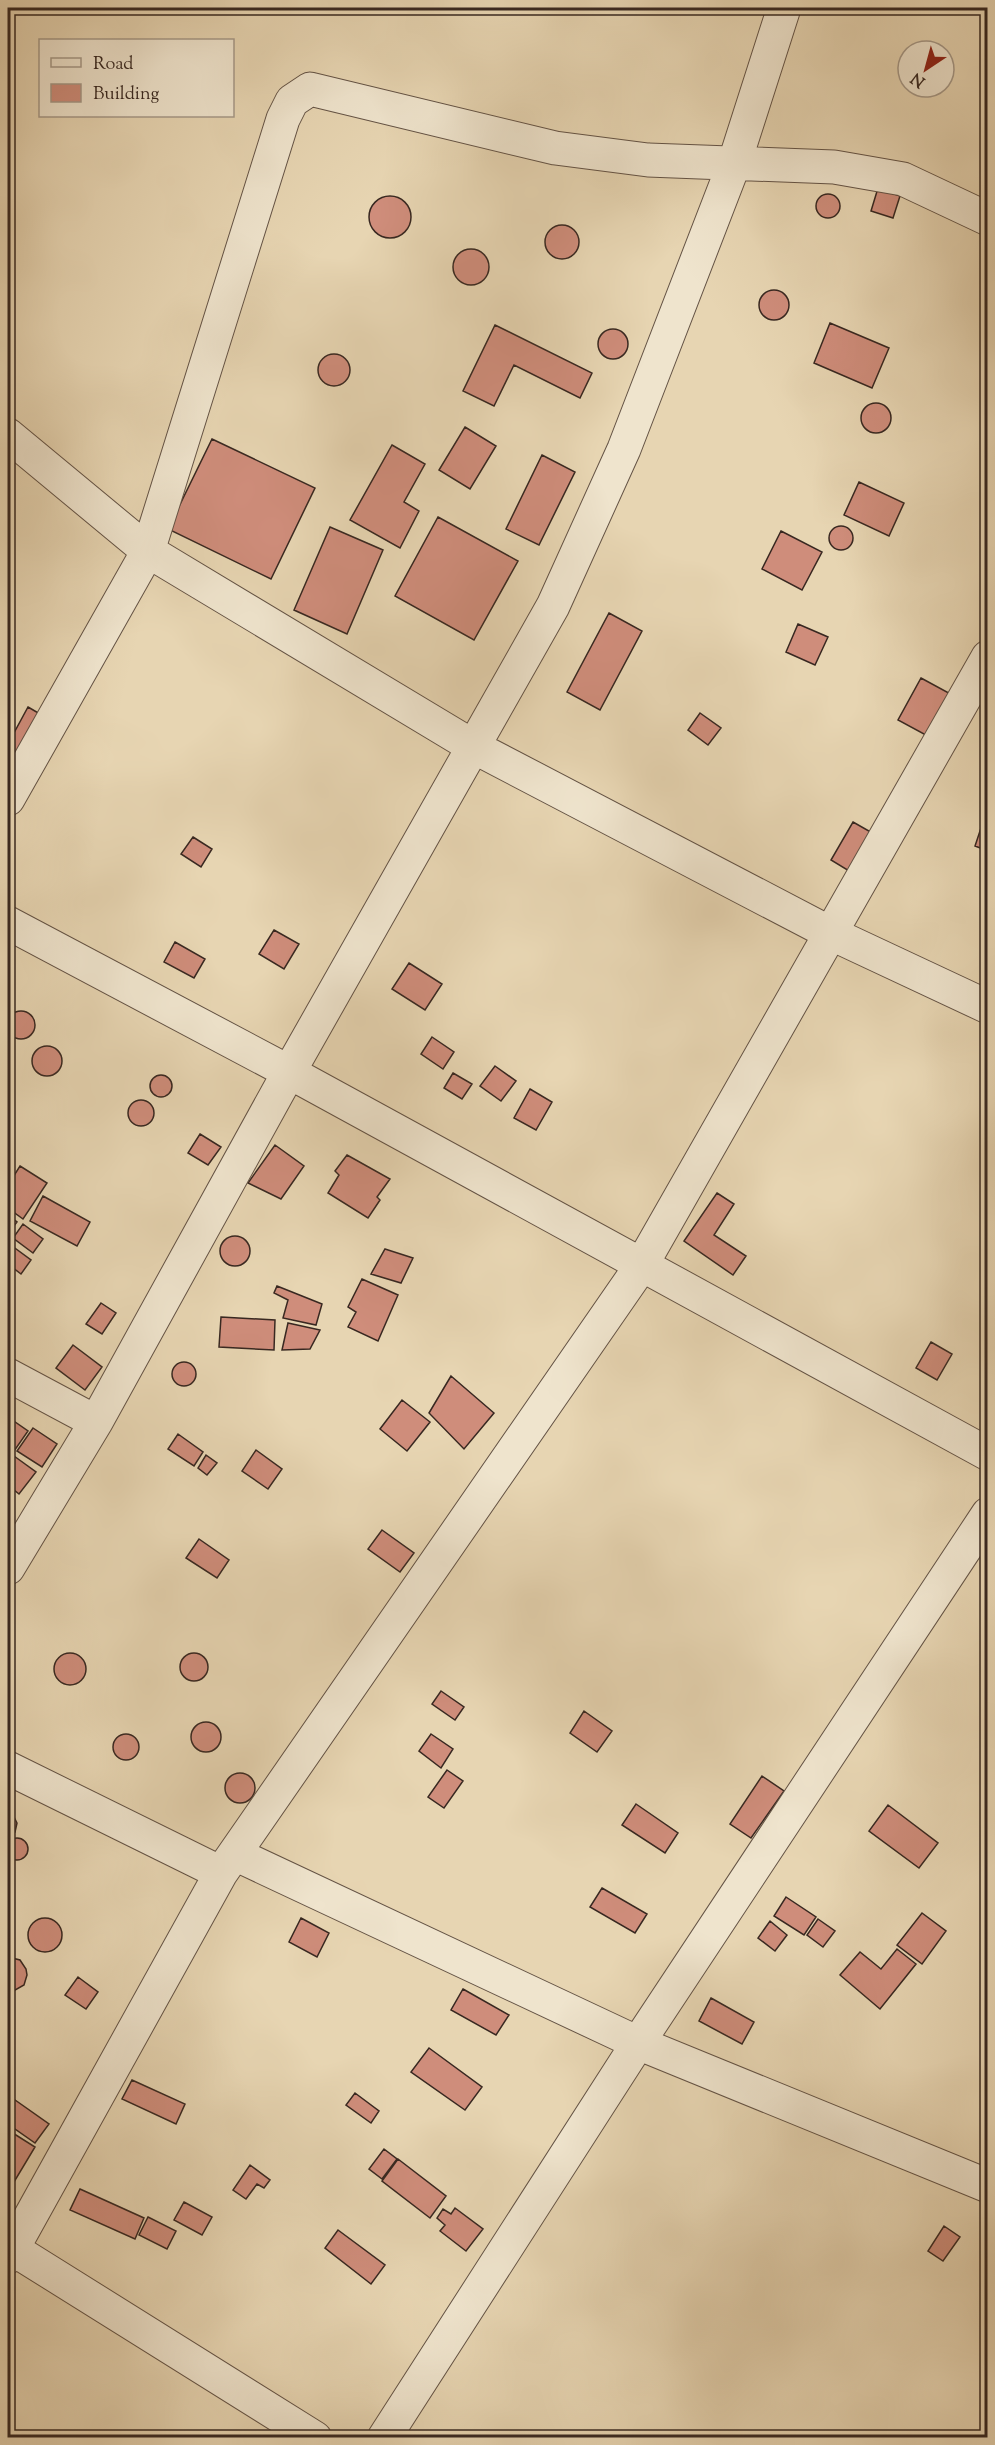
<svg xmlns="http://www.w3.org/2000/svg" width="995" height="2445" viewBox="0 0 995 2445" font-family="'Sorts Mill Goudy',serif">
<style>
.building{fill:#cf8d7b;stroke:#382821;stroke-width:1.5}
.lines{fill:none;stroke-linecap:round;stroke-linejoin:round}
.street-casing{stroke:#645345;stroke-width:35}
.street{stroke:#efe4cd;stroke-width:33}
</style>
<rect width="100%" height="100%" fill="#e7d5b2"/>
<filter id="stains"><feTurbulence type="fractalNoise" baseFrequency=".00333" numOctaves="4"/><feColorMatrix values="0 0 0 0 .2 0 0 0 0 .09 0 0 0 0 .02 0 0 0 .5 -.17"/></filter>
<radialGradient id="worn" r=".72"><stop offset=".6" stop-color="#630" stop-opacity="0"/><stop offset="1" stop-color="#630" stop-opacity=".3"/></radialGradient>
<path class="building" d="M878 188 900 196 893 218 871 211Z
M816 206a12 12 0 1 1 24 0a12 12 0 1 1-24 0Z
M369 217a21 21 0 1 1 42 0a21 21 0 1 1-42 0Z
M545 242a17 17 0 1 1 34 0a17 17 0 1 1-34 0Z
M453 267a18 18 0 1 1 36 0a18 18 0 1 1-36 0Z
M759 305a15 15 0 1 1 30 0a15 15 0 1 1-30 0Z
M830 323 889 348 872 388 814 363Z
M495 325 592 373 580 398 514 365 494 406 463 391Z
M598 344a15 15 0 1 1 30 0a15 15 0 1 1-30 0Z
M318 370a16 16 0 1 1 32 0a16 16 0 1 1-32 0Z
M861 418a15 15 0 1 1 30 0a15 15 0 1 1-30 0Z
M465 427 496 446 470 489 439 470Z
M212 439 315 488 271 579 168 529Z
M392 445 425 464 404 502 419 511 400 548 350 520Z
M542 455 575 472 539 545 506 529Z
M859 482 904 503 889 536 844 515Z
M438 517 518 561 474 640 395 596Z
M829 538a12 12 0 1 1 24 0a12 12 0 1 1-24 0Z
M330 527 383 550 347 634 294 610Z
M781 531 822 552 802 590 762 569Z
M609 613 642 631 600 710 567 692Z
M798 624 828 637 815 665 786 652Z
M921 678 958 698 935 740 898 720Z
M28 707 47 718 24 760 8 750V744Z
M700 713 721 728 708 745 688 730Z
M987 810H988V851L975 846Z
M853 822 876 835 854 874 831 860Z
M193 837 212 849 201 867 181 854Z
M274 930 299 944 284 969 259 954Z
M175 942 205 959 194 978 164 962Z
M409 963 442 984 425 1010 392 989Z
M7 1025a14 14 0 1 1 28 0a14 14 0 1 1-28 0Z
M432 1037 454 1052 443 1069 421 1054Z
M32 1061a15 15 0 1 1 30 0a15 15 0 1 1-30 0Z
M495 1066 516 1081 501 1101 480 1086Z
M453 1073 472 1084 462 1099 444 1088Z
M150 1086a11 11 0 1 1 22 0a11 11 0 1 1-22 0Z
M530 1089 552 1102 536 1130 514 1118Z
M128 1113a13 13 0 1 1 26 0a13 13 0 1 1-26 0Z
M200 1134 221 1147 208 1165 188 1153Z
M275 1145 304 1166 281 1199 248 1183Z
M347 1155 390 1179 377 1197 380 1200 368 1218 328 1193 339 1175 335 1171Z
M20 1166 47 1183 23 1219 8 1208V1185Z
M717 1193 734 1204 714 1235 746 1256 733 1275 684 1241Z
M43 1196 90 1222 77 1246 30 1221Z
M8 1215 17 1222 8 1234Z
M23 1224 43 1239 33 1253 13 1238Z
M220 1251a15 15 0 1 1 30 0a15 15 0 1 1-30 0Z
M8 1243 31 1260 21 1274 8 1264Z
M385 1249 413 1258 401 1283 371 1274Z
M362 1279 398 1295 378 1341 348 1327 356 1312 348 1307Z
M277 1286 322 1304 316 1325 283 1318 288 1300 274 1293Z
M101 1303 116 1313 102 1334 86 1324Z
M221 1317 275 1320 274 1350 219 1347Z
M288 1323 320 1330 310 1349 282 1350Z
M931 1342 952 1354 937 1380 916 1368Z
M73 1345 102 1367 85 1390 56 1368Z
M172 1374a12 12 0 1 1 24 0a12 12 0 1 1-24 0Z
M451 1376 494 1413 464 1449 429 1413Z
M402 1400 430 1422 407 1451 380 1429Z
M8 1417 28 1431 12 1454 8 1451Z
M33 1428 57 1444 42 1467 17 1451Z
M178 1434 203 1452 194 1466 168 1449Z
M256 1450 282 1469 268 1489 242 1471Z
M206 1455 217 1463 207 1475 198 1468Z
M14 1456 36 1472 19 1494 8 1485V1464Z
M382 1530 414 1553 400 1572 368 1549Z
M199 1539 229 1560 217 1578 186 1558Z
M180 1667a14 14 0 1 1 28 0a14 14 0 1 1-28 0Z
M54 1669a16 16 0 1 1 32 0a16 16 0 1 1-32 0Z
M441 1691 464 1707 455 1720 432 1704Z
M584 1711 612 1731 597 1752 570 1733Z
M191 1737a15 15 0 1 1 30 0a15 15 0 1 1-30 0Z
M113 1747a13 13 0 1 1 26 0a13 13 0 1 1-26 0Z
M431 1734 453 1749 441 1768 419 1751Z
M447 1770 463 1781 444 1808 428 1797Z
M225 1788a15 15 0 1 1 30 0a15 15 0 1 1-30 0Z
M762 1776 784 1791 751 1838 730 1824Z
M636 1804 678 1833 665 1853 622 1825Z
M888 1805 938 1843 919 1868 869 1831Z
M8 1813 13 1815 17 1823 15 1832 8 1838Z
M6 1849a11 11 0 1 1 22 0a11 11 0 1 1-22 0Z
M602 1888 647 1914 635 1933 590 1907Z
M786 1897 816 1917 804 1935 774 1916Z
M922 1913 946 1931 922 1964 897 1945Z
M28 1935a17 17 0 1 1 34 0a17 17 0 1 1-34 0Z
M301 1918 329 1933 317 1957 289 1942Z
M818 1919 835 1931 823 1947 807 1935Z
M770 1921 787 1935 775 1951 758 1938Z
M897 1949 916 1964 880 2009 840 1975 860 1952 881 1969Z
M8 1957 20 1960 26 1969 27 1975 24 1985 10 1993 8 1992Z
M78 1977 98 1992 86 2009 65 1995Z
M463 1989 509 2015 496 2035 451 2010Z
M711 1998 754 2022 742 2044 699 2021Z
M429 2048 482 2087 465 2110 411 2072Z
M132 2080 185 2104 176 2124 122 2099Z
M355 2093 379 2111 371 2123 346 2105Z
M8 2095 49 2124 35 2143 8 2124Z
M8 2130 35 2147 8 2192Z
M384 2149 397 2159 382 2179 369 2169Z
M398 2159 446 2196 430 2218 382 2181Z
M250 2165 270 2180 264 2188 257 2184 246 2199 233 2190Z
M80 2189 144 2218 135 2239 70 2210Z
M184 2202 212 2217 202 2235 174 2220Z
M455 2208 483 2229 466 2251 440 2231 445 2225 437 2218 443 2209 451 2214Z
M148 2217 176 2231 167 2249 139 2235Z
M944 2226 960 2237 943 2261 928 2251Z
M338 2230 385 2265 371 2284 325 2248Z"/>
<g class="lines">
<defs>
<path id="street" d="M8 435 148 551 474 747 830 933 988 1007
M8 799 148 551 283 119 292 101 310 89 555 148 648 160 834 167 903 179 988 219
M8 923 289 1072 988 1454
M8 1375 96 1422
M8 1568 96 1422 289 1072 553 606 624 449 734 164 784 8
M8 1768 221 1873
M235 1854 638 2043 988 2186
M8 2246 315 2438
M8 2257 221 1873 641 1266 988 657
M384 2438 638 2043 988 1514"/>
</defs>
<use href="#street" class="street-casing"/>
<use href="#street" class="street"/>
</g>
<rect width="995" height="2445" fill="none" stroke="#e7d5b2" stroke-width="30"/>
<rect x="9" y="9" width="977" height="2427" fill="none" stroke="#382821" stroke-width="3"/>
<rect x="15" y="15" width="965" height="2415" fill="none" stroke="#382821" stroke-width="1.5"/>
<rect x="39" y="39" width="195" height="78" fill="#efe4cd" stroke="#a69988" stroke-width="1.5"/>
<rect x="51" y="58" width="30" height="9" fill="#efe4cd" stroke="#a69988" stroke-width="1.5"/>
<text x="93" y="69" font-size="18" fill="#382821">Road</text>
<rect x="51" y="84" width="30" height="18" fill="#cf8d7b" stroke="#a69988" stroke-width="1.5"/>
<text x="93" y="99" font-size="18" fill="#382821">Building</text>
<g transform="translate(926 69) rotate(216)"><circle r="28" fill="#efe4cd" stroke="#a69988" stroke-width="1.5"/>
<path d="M0-4.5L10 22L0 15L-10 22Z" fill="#8f2418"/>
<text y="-9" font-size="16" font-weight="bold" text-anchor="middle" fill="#382821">N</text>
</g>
<rect width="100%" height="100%" filter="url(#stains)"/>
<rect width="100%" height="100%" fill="url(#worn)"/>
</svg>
